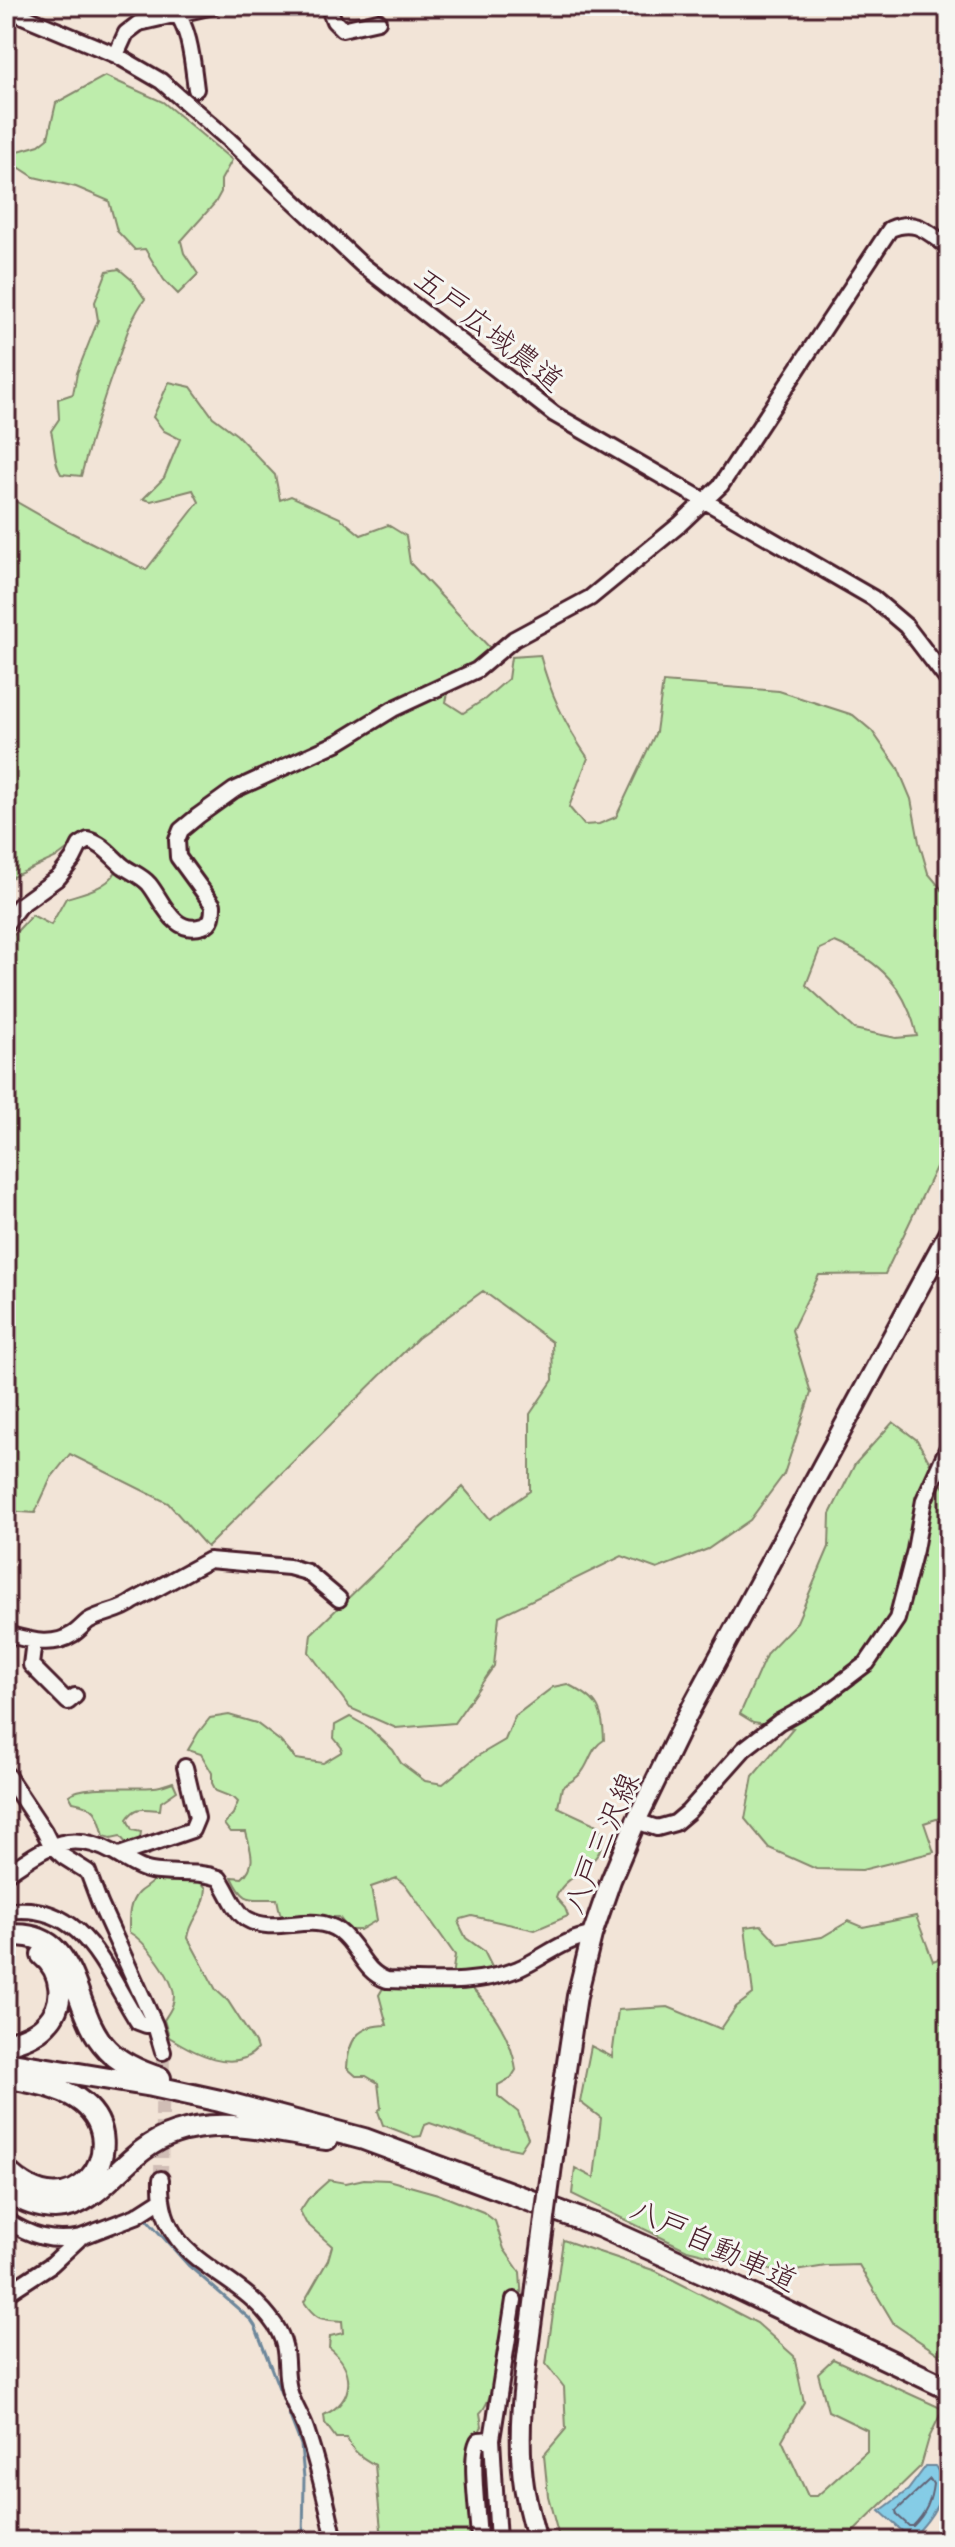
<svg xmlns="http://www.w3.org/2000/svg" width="955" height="2547" viewBox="0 0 955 2547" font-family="'Architects Daughter','Klee One',sans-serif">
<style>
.green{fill:#beedac;stroke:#84866c;stroke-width:2;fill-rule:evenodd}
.water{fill:#85cce6;stroke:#6d879b;stroke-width:2}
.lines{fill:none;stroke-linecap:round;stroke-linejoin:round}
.shore{stroke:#626476;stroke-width:2}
.stream{stroke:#6d879b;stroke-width:3}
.minor-tunnel{stroke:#d0bdb5;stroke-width:14;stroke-dasharray:14 7;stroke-linecap:butt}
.minor-casing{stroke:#4a1f2b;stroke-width:20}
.major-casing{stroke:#4a1f2b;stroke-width:24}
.highway-casing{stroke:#4a1f2b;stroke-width:26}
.minor{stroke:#f6f6f2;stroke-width:14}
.major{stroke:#f6f6f2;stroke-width:18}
.highway{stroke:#f6f6f2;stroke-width:20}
.major-bridge-casing{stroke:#4a1f2b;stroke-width:24;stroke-linecap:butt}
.major-bridge{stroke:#f6f6f2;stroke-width:18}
.labels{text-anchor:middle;stroke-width:6;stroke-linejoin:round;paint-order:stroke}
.street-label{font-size:30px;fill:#4a1f2b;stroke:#f6f6f2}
</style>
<rect width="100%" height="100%" fill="#f2e4d7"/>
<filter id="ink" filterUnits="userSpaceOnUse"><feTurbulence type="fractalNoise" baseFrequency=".0125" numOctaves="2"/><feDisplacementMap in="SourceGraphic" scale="16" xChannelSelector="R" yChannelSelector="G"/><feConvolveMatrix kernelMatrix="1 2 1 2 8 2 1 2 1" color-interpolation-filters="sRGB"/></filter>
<g filter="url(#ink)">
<path class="green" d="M105 76 163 102 232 160 221 180V192L215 203 181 241 184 253 198 274 178 294 164 280 145 249 135 250 117 231 109 201 76 187 34 177 14 164 15 152 39 145 48 138 56 103Z
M119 269 132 280 145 299C132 316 126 336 119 356 104 395 92 435 81 476L61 474C53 461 55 445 51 431L59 419 58 399 73 394 77 373 98 320 95 302 107 271Z
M169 382 191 387 213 417 237 435 275 475 280 500 291 496 340 518 361 535 388 525 406 536 410 563 491 649 449 689 446 702 463 713 485 699 508 679 511 657 540 655C550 694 565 725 588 758L569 807 584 825 599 824 616 817 656 732 663 682 779 691 853 715 872 731 898 768 911 799 919 842 928 873 949 898V1140L885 1274 819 1275 792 1330 811 1393 784 1474 750 1520 708 1549 657 1569 622 1556 499 1616 494 1666 454 1723 396 1728 350 1708 309 1652 311 1634 463 1487 490 1519 530 1491V1414L553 1380 552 1342 483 1291 418 1338 207 1547 168 1503 70 1454 51 1478 35 1513 6 1511V943L32 915 51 925 66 898C87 892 113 887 119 864L108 847 89 833 59 856 6 880V496L68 531 146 570 199 502 193 490 151 501 143 499 164 478 180 439 164 431 153 417ZM835 942C880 961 906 987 917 1036L896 1038 854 1029 806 985 820 949Z
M893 1422 917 1440 949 1497V1815L924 1823 934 1852 862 1870 816 1869 769 1848 745 1819 753 1776 793 1728 753 1722 740 1714 767 1653 797 1622 829 1547 830 1514 855 1464Z
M567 1684C596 1699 603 1705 604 1740 592 1747 591 1758 584 1769 580 1777 570 1782 562 1787L558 1807 599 1826C614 1866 564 1871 556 1898L565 1908 568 1916 535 1930 472 1916 461 1919 459 1924 466 1938 484 1951 492 1967 490 1973 452 1977 455 1955 407 1887 397 1878 371 1887 377 1920 360 1930H349L339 1917 285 1918 280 1913 277 1899C250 1898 245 1905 232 1877L242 1878C258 1864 250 1850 246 1832H230L224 1824 233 1814 238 1802 234 1798 216 1791 212 1783V1773L201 1754 188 1750 198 1733 210 1718 229 1715 256 1723 280 1741 296 1759 323 1763 341 1752 342 1748 334 1738 335 1725 350 1717 368 1727 393 1750 401 1763 425 1781 443 1784 476 1757 505 1740 515 1716 553 1687Z
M173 1782 177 1791 161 1802 160 1810C144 1810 138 1804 127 1819L132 1830 141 1832 139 1844 126 1843 120 1836 111 1838 104 1836C98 1814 97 1806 73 1802L69 1795C82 1784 135 1789 154 1787 160 1787 167 1784 173 1782Z
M154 1879 201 1882 206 1888C205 1913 191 1916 188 1938L216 1990 228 2001 255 2043 257 2049C234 2075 193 2052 169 2037L164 2020C169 2012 174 2006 174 1996 173 1977 145 1941 129 1932 129 1918 128 1904 138 1893 144 1887 149 1887 154 1879Z
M916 1916 933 1961 949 1955V2361L894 2324 859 2265 826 2266 783 2273 687 2250 572 2194 575 2168 594 2178 601 2118 580 2102 591 2046 612 2057 618 2010 668 2007 721 2029 736 2007 753 1994 745 1927 761 1925 779 1944 822 1937 849 1921 863 1927Z
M469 1985C491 2008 512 2038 516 2070L511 2078 498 2085V2096L518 2112 528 2138 520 2150 490 2144 430 2123 425 2125 421 2136 414 2137 383 2125 378 2111 381 2108 378 2083 366 2076H356L347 2068C348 2040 358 2025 387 2025L379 1995 383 1988 389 1986Z
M364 2179 388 2180 438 2194 483 2212 495 2221 504 2249 520 2272 522 2303H508C504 2328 497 2397 480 2413L482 2426 479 2432 485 2448 484 2468 489 2541H382L375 2465C362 2458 352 2451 347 2438H336L325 2423 324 2415C356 2400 355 2368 329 2348L330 2336 343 2333 342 2321C321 2319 317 2321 304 2302L328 2260 332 2246 306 2223 300 2211 308 2199 329 2180 346 2183Z
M563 2240 656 2271 757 2323 794 2356 804 2402 782 2440 808 2496H817L867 2451V2430L828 2411 818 2373 833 2359 943 2409 929 2438 921 2466 844 2541H560L548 2496 544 2455 566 2429 564 2387 546 2364Z"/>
<path class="water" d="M926 2466H935C954 2492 929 2521 911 2539L880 2511 908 2490Z"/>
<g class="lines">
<path class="shore" d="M930 2479 933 2484C931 2501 926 2513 913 2526H909L897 2515 896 2511Z"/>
<path class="stream" d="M144 2216 188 2265 251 2320 255 2326 301 2445 304 2478 303 2541"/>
<path class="minor-tunnel" d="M161 2179 163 2052"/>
<defs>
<path id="minor" d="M328 6 334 21 342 29 378 21
M6 9 116 55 161 81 229 140 361 264 554 414 873 598 906 626 949 682
M172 9C190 23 193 67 196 89
M116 55 126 33 139 23 213 6
M6 924 19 906 59 877 73 859 80 845 88 840C103 844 111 856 123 866 131 872 142 876 149 884 163 901 173 936 203 926 213 923 213 914 213 905L178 857 177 840 181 830 198 816 234 790 339 742 393 709 477 670 514 639 590 598 679 525 721 485 890 229C917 218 927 232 949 247
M6 1634C29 1640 51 1648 73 1634 79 1630 83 1625 88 1621 103 1612 120 1612 134 1601L209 1560 289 1567 307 1572 339 1599
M34 1641 31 1665 68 1702 75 1696
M6 1774 44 1831 51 1845 64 1857 88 1872 100 1904 155 2025 163 2052
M636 1821 657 1828 675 1823 688 1812 744 1749 779 1722 817 1701 867 1663 897 1619 915 1550 924 1500 949 1445
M119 1855 192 1830 197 1818 185 1767
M6 1874C44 1849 67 1828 112 1852 124 1858 138 1869 151 1871 174 1875 196 1870 219 1878 228 1890 234 1911 247 1919 275 1936 312 1911 339 1931 359 1946 362 1971 387 1980 432 1981 475 1986 518 1969 544 1958 563 1939 592 1935
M6 1911C84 1900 104 1969 138 2022L146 2025H155
M161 2179C158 2266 235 2265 275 2325 291 2349 283 2365 289 2389 292 2403 301 2415 306 2429 318 2465 327 2503 335 2541
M6 2220C30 2236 52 2243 81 2237
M6 2294 52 2264 81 2237 136 2216 161 2200
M479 2541C479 2520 468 2452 479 2440L492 2439
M498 2541 492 2439 514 2300"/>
<path id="major" d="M554 2150 577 1996 592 1935 611 1880 636 1821 687 1716 949 1232
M536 2287C529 2351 514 2421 524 2486 527 2505 532 2523 537 2541"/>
<path id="highway" d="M6 1936C83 1927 69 2010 107 2049 121 2064 141 2072 160 2078
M6 2044C21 2040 36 2035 46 2024 66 2004 63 1972 42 1955
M6 2062 152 2086 220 2101 364 2139 599 2226 722 2281 949 2389
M6 2077C31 2083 63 2086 83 2103 136 2147 73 2238 6 2170
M6 2191C92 2245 107 2155 175 2133 224 2116 278 2133 327 2139"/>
</defs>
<use href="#minor" class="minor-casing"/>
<use href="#major" class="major-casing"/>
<use href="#highway" class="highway-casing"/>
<use href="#minor" class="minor"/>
<use href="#major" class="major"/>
<use href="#highway" class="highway"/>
<defs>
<path id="major-bridge" d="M536 2287 554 2150"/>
</defs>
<use href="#major-bridge" class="major-bridge-casing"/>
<use href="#major-bridge" class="major-bridge"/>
</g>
</g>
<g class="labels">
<g class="street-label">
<text transform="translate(489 330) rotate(38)" y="10">五戸広域農道</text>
<text transform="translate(601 1843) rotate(-67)" y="10">八戸三沢線</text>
<text transform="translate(714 2245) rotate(25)" y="10">八戸自動車道</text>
</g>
</g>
<rect width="955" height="2547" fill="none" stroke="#f6f6f2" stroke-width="32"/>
<rect x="16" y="16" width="923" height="2515" fill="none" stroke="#4a1f2b" stroke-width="3" filter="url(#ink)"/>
</svg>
